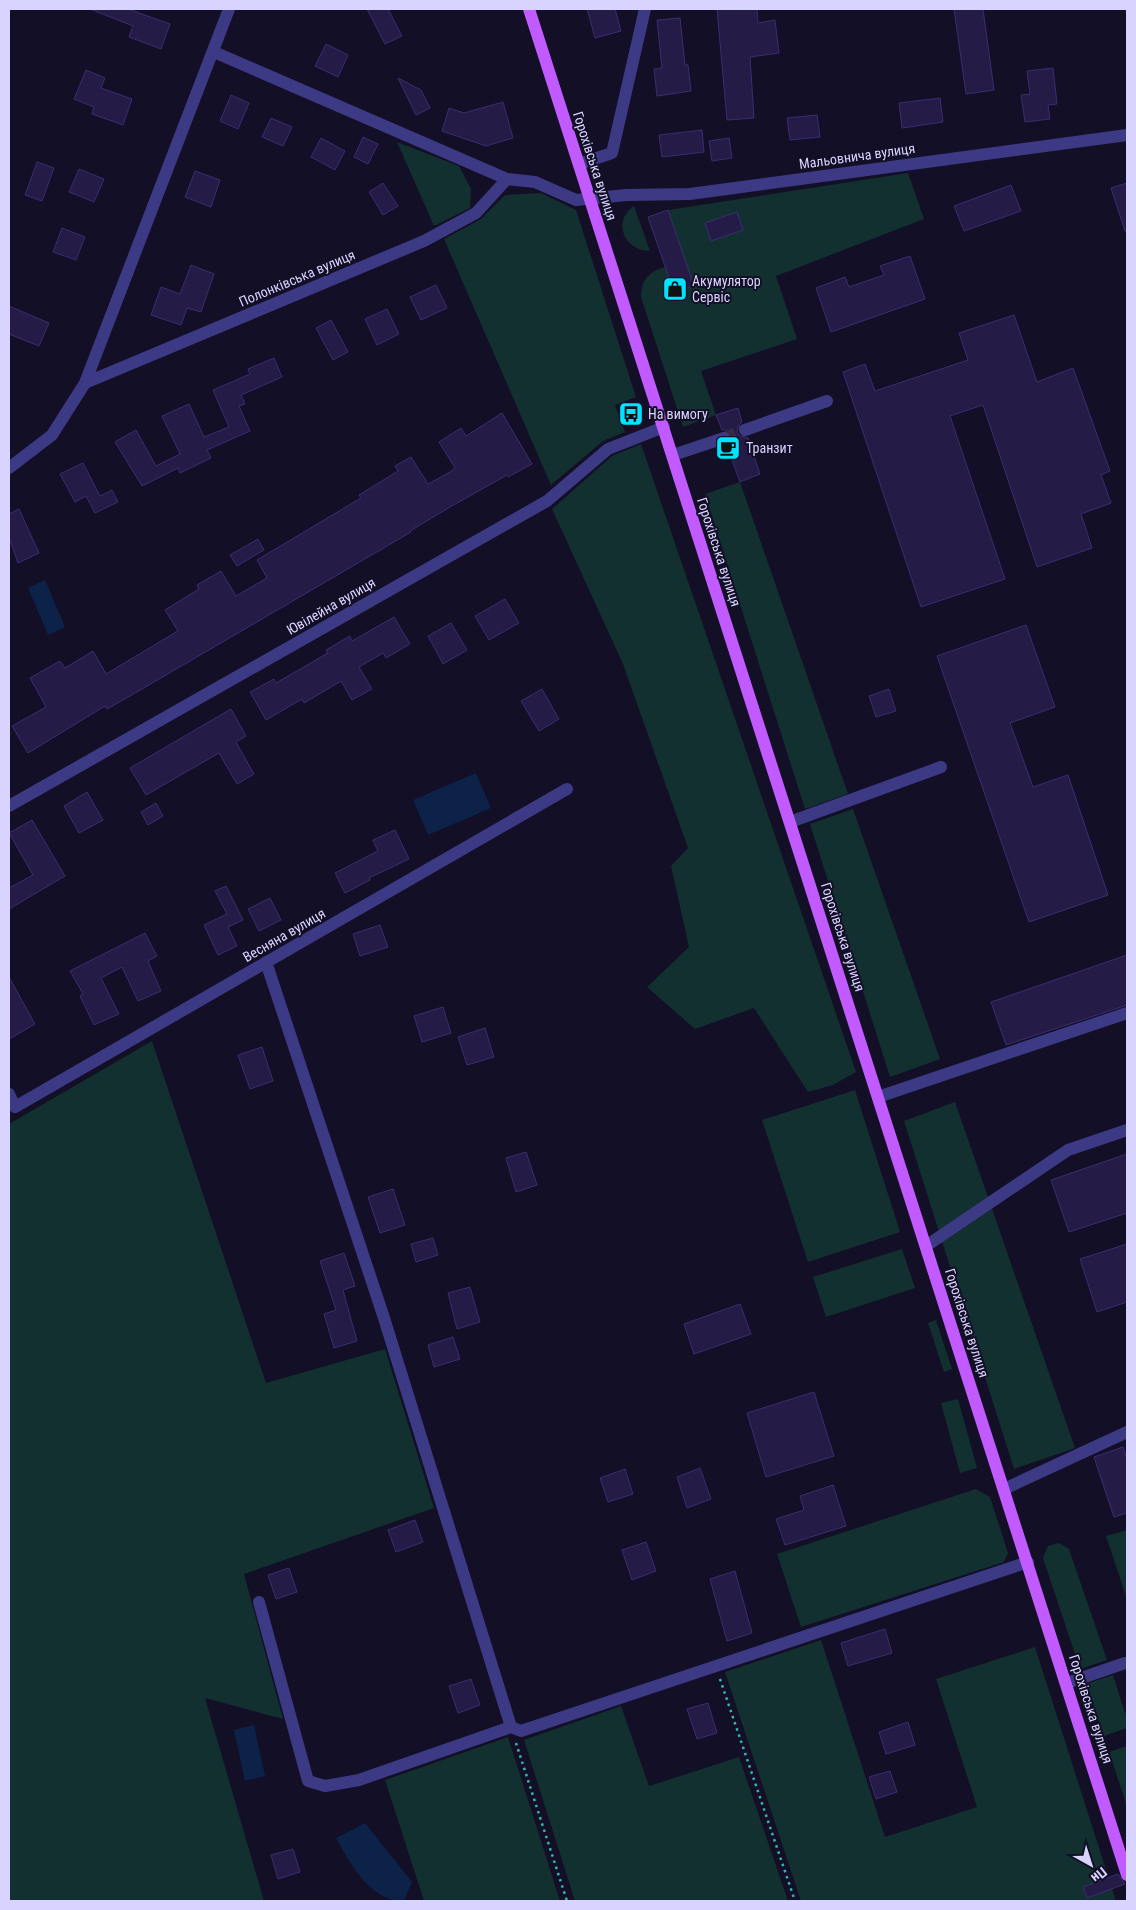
<svg xmlns="http://www.w3.org/2000/svg" width="1136" height="1910" viewBox="0 0 1136 1910" font-family="'Roboto Condensed',sans-serif">
<style>
.green{fill:#12302f}
.water{fill:#0c2248}
.building{fill:#241b47;stroke:#3b2d73}
.lines{fill:none;stroke-linecap:round;stroke-linejoin:round}
.minor-tunnel{stroke:#312d47;stroke-width:12;stroke-dasharray:12 6;stroke-linecap:butt}
.path{stroke:#2fb8b0;stroke-width:2.5;stroke-dasharray:2.5 4;stroke-linecap:butt}
.minor{stroke:#3d3a85;stroke-width:12}
.major{stroke:#c25bff;stroke-width:12}
.labels{text-anchor:middle;stroke-width:4;stroke-linejoin:round;paint-order:stroke}
.street-label{font-size:14px;fill:#d9d4ff;stroke:#130f26}
.poi-label{font-size:14px;fill:#d9d4ff;stroke:#130f26;text-anchor:start}
</style>
<rect width="100%" height="100%" fill="#130f26"/>
<path class="green" d="M397 142 459 166 471 189 470 208 434 226Z
M908 173 924 219 776 276 797 339 701 371 716 415 683 427 641 297C641 279 649 272 665 267L674 292 693 286 668 210Z
M541 193 576 210 636 397 615 405 625 432 603 441 551 485 444 239 481 219 505 195Z
M634 206 650 251C625 251 611 222 634 206Z
M641 444 856 1072 833 1085 808 1092 754 1008 695 1029 647 987 689 947 671 866 688 848 623 664 552 509 612 456Z
M740 482 848 794 805 809 705 494Z
M853 809 940 1059 890 1077 810 824Z
M152 1041 266 1383 385 1349 434 1508 244 1574 283 1719 205 1698 264 1901H9V1124Z
M855 1090 900 1232 808 1262 762 1120Z
M955 1102 1075 1448 1014 1469 904 1121Z
M902 1249 915 1288 826 1317 813 1277Z
M936 1320 952 1369 944 1372 928 1323Z
M958 1399 977 1468 960 1473 941 1403Z
M976 1489 990 1497 1008 1553 1004 1562 801 1627 777 1554Z
M1127 1530V1599L1106 1536Z
M1059 1543 1069 1549 1107 1660 1080 1669 1043 1558 1048 1546Z
M821 1640 885 1837 977 1807 936 1679 1035 1647 1116 1901H801L725 1672Z
M1113 1675 1125 1713H1127V1728L1104 1736 1086 1684Z
M621 1706 649 1786 739 1757 788 1901H575L524 1740Z
M508 1737 560 1901H424L385 1780Z
M1127 1746V1806L1109 1752Z"/>
<path class="water" d="M45 580 65 627 48 635 28 588Z
M476 773 491 808 428 835 413 800Z
M254 1725 265 1776 245 1781 234 1730Z
M365 1823 412 1882 404 1901C369 1901 351 1864 336 1838Z"/>
<path class="building" d="M90 9H128L170 24 161 49 129 37 133 26Z
M367 9H388L402 36 385 44Z
M587 9H615L621 31 595 38Z
M717 9H757L758 23 775 20 779 53 750 57 754 118 727 120Z
M954 9H983L994 90 966 94Z
M680 18 685 65H688L691 91 657 96 654 69 662 68 657 20Z
M326 44 348 55 338 77 315 66Z
M1053 68 1057 104 1048 105 1050 119 1025 122 1021 95 1030 94 1027 71Z
M86 70 105 78 101 88 132 99 123 125 92 114 94 107 74 99Z
M398 78 421 90 430 108 416 115Z
M231 95 249 103 238 129 220 121Z
M940 98 943 122 902 128 899 103Z
M503 102 513 138 486 146 442 131 449 108 464 113Z
M817 115 820 137 790 140 787 118Z
M271 118 292 127 283 146 262 137Z
M702 130 704 152 662 157 659 135Z
M363 137 378 144 368 164 354 157Z
M321 138 345 151 335 170 311 157Z
M729 138 732 158 712 161 709 141Z
M37 162 54 168 42 201 25 195Z
M79 169 104 179 94 202 69 192Z
M195 171 220 180 211 207 185 197Z
M383 183 398 206 383 215 369 192Z
M1127 183V231H1125L1111 188Z
M1011 185 1021 211 964 231 954 206Z
M668 210 694 286 674 292 648 217Z
M737 212 743 230 711 241 705 223Z
M62 228 85 237 76 260 53 252Z
M910 256 925 299 831 332 816 288 845 277 849 287 884 275 880 266Z
M191 265 214 274 201 312 187 308 181 325 151 315 161 287 180 294Z
M436 285 447 308 421 320 410 297Z
M9 306 49 323 39 346 9 334Z
M387 309 399 334 377 345 365 319Z
M1014 315 1037 382 1073 368 1110 471 1101 475 1111 503 1081 514 1092 548 1037 567 983 405 950 416 1005 579 921 607 843 372 865 364 875 391 968 360 959 333Z
M331 320 348 352 333 360 316 328Z
M274 358 282 377 241 395 245 404 239 406 250 431 207 450 211 458 180 473 178 468 142 486 115 442 136 430 156 466 180 454 162 416 189 404 204 437 229 427 213 390 250 374 248 369Z
M738 408 742 422 739 425 737 432 740 436 748 438 760 474 740 482 727 446 732 440V435L726 430H722L716 415Z
M502 413 532 464 508 477 507 475 450 507 410 531 411 532 130 696 107 709 105 706 28 753 12 726 46 707 30 678 60 661 65 668 93 651 106 674 178 631 165 610 199 589 197 585 221 571 236 596 267 578 257 560 361 498 359 495 398 471 395 466 411 457 428 484 450 472 455 468 439 442 461 428 466 436Z
M83 463 100 496 112 490 118 502 95 513 86 496 75 502 60 474Z
M19 509 39 553 18 563 9 537V514Z
M258 539 264 550 237 566 230 555Z
M505 599 519 623 489 640 475 616Z
M394 617 410 644 386 658 383 653 359 667 372 689 352 700 341 681 304 703 302 699 266 720 250 692 274 679 276 683 328 653 326 650 350 636 352 641Z
M451 623 467 650 443 664 428 636Z
M1026 625 1055 707 1010 723 1033 787 1068 775 1108 895 1029 922 937 656Z
M542 689 559 719 539 731 521 701Z
M889 689 896 711 876 717 869 696Z
M231 709 246 736 236 742 254 774 237 784 219 753 146 795 130 768Z
M87 792 103 820 79 833 64 806Z
M156 803 163 816 148 825 141 812Z
M32 820 65 876 9 909V888L33 875 9 833Z
M395 830 409 859 369 878 370 880 345 893 335 873 378 851 373 840Z
M226 886 243 920 228 927 237 946 218 955 204 925 227 914 215 891Z
M270 898 281 920 259 931 248 909Z
M380 925 388 947 360 956 353 934Z
M145 933 157 956 148 961 161 991 138 1001 122 967 101 978 119 1014 94 1025 80 996 83 994 70 971Z
M1127 955V1005L1006 1045 991 1002Z
M9 977 35 1024 9 1039Z
M443 1007 451 1033 422 1042 414 1016Z
M485 1028 494 1057 467 1065 458 1037Z
M262 1047 273 1081 250 1089 238 1055Z
M526 1152 537 1185 516 1192 506 1158Z
M1127 1154V1213L1069 1232 1051 1180Z
M393 1189 405 1225 380 1233 368 1197Z
M433 1238 438 1255 416 1262 411 1244Z
M1127 1244V1302L1097 1312 1080 1259Z
M344 1253 355 1286 343 1290 357 1341 334 1348 324 1314 336 1310 320 1261Z
M470 1287 480 1322 457 1329 448 1293Z
M740 1304 751 1334 694 1354 684 1324Z
M453 1337 460 1359 434 1367 428 1345Z
M814 1392 834 1456 766 1477 747 1413Z
M1123 1447 1127 1460V1513L1114 1517 1094 1457Z
M700 1468 711 1499 687 1508 677 1477Z
M625 1469 633 1494 608 1502 600 1478Z
M833 1485 846 1526 785 1545 776 1519 804 1510 800 1496Z
M415 1520 423 1542 396 1552 388 1530Z
M646 1542 656 1571 632 1580 622 1550Z
M289 1568 297 1592 276 1599 268 1575Z
M735 1571 752 1633 727 1641 710 1579Z
M885 1629 892 1653 848 1666 841 1643Z
M471 1679 480 1705 458 1713 449 1686Z
M708 1703 717 1733 697 1739 687 1709Z
M908 1722 915 1745 886 1754 879 1732Z
M890 1771 897 1792 876 1799 869 1777Z
M293 1849 300 1872 278 1879 271 1855Z
M1118 1874 1125 1884 1087 1898 1083 1887Z"/>
<g class="lines">
<path class="minor-tunnel" d="M724 438 745 430"/>
<path class="path" d="M720 1679 795 1901
M516 1743 567 1901"/>
<path class="minor" d="M214 52 507 179 535 182 576 200 626 195 690 194 1127 135
M579 164 612 153 645 9
M85 383 424 241 476 213 507 179
M745 430 827 401
M673 455 724 438
M9 468 52 435 85 383 229 9
M9 806 547 501 608 449 664 427
M790 822 941 767
M266 962 384 1318 511 1727 521 1731 1028 1562
M9 1094 15 1107 567 789
M878 1097 1127 1013
M926 1246 1068 1150 1127 1130
M1004 1489 1127 1432
M259 1602 308 1781 325 1786 359 1780 511 1727
M1067 1683 1125 1663"/>
<path class="major" d="M529 9 1127 1875"/>
</g>
<defs>
<symbol id="shop-square" viewBox="-11 -11 22 22"><rect x="-9" y="-9" width="18" height="18" rx="4" fill="#00e5ff" stroke="#130f26"/><path d="M-5-2.5h2.3a2.7 3.5 0 0 1 5.4 0H5L5.5 6h-11ZM-1.5-2.5h3a1.5 2.3 0 0 0-3 0Z" fill="#111"/></symbol>
<symbol id="bus-square" viewBox="-11 -11 22 22"><rect x="-9" y="-9" width="18" height="18" rx="4" fill="#00e5ff" stroke="#130f26"/><path d="M-5-6H5V4H4V6H2V4H-2V6H-4V4H-5ZM-3.5-4V0h7V-4ZM-3.5 1.2v1.5H-2V1.2ZM2 1.2v1.5H3.5V1.2Z" fill="#111"/></symbol>
<symbol id="cafe-square" viewBox="-11 -11 22 22"><rect x="-9" y="-9" width="18" height="18" rx="4" fill="#00e5ff" stroke="#130f26"/><path d="M-5.5-4.5H6V0H3Q3 3.5 0 3.5H-2.5Q-5.5 3.5-5.5 0ZM3-3.2v2h1.7v-2ZM-6 4.5H4V6H-6Z" fill="#111"/></symbol>
</defs>
<g fill-rule="evenodd">
<use href="#shop-square" x="661" y="275" width="28" height="28"/>
<use href="#bus-square" x="617" y="400" width="28" height="28"/>
<use href="#cafe-square" x="714" y="434" width="28" height="28"/>
</g>
<g class="labels">
<g class="street-label">
<text transform="translate(857 156) rotate(-8)" y="5">Мальовнича вулиця</text>
<text transform="translate(595 166) rotate(72)" y="5">Горохівська вулиця</text>
<text transform="translate(297 278) rotate(-23)" y="5">Полонківська вулиця</text>
<text transform="translate(719 552) rotate(72)" y="5">Горохівська вулиця</text>
<text transform="translate(331 606) rotate(-30)" y="5">Ювілейна вулиця</text>
<text transform="translate(284 935) rotate(-30)" y="5">Весняна вулиця</text>
<text transform="translate(843 937) rotate(72)" y="5">Горохівська вулиця</text>
<text transform="translate(967 1323) rotate(72)" y="5">Горохівська вулиця</text>
<text transform="translate(1091 1709) rotate(72)" y="5">Горохівська вулиця</text>
</g>
<g class="poi-label">
<text x="692" y="286">Акумулятор<tspan x="692" dy="16">Сервіс</tspan></text>
<text x="648" y="419">На вимогу</text>
<text x="746" y="453">Транзит</text>
</g>
</g>
<rect width="1136" height="1910" fill="none" stroke="#d9d4ff" stroke-width="20"/>
<g transform="translate(1091 1865) rotate(141)" stroke="#130f26" stroke-width="4" paint-order="stroke">
<path d="M0-4L9 19L0 12L-9 19Z" fill="#d9d4ff"/>
<text y="-8" font-size="14" font-weight="bold" text-anchor="middle" fill="#d9d4ff">Пн</text>
</g>
</svg>
